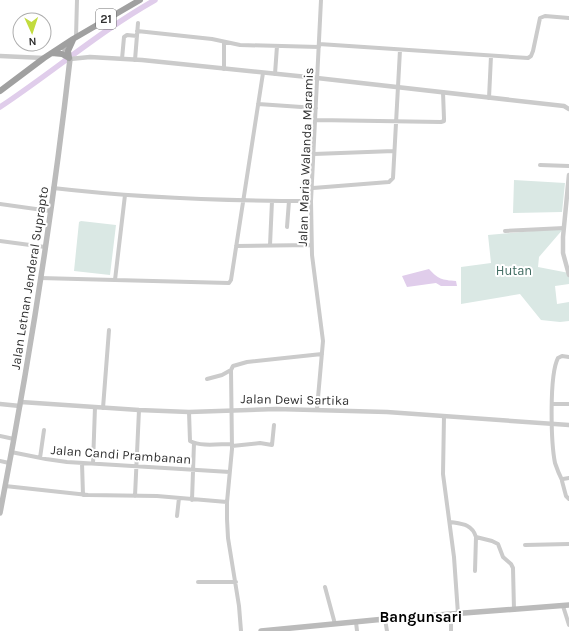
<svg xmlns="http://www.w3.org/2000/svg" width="569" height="631" viewBox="0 0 569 631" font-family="Karla,sans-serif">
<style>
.green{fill:#dae8e4}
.water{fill:#e0cdeb}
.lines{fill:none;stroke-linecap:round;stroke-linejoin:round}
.river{stroke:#e0cdeb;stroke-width:5.5}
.minor{stroke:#cbcbcb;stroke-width:4}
.tertiary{stroke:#cbcbcb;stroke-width:4.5}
.secondary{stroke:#bbb;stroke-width:5.5}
.trunk{stroke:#a0a0a0;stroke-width:6}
.labels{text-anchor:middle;stroke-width:4;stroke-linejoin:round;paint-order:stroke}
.shield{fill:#fff;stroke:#6f6f6f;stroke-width:1}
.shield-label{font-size:12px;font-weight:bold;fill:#313131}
.street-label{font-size:13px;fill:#313131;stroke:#fff}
.park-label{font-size:13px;fill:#406b61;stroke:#fff}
.quarter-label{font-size:15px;font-weight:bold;fill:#000;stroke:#fff}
</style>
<rect width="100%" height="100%" fill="#fff"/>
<path class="green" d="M514 180 565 183 562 212 513 213Z
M81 221 116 225 110 275 74 271 79 222Z
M564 228 539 257 538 267 569 273V284L555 286 557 304 569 302V321L560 322 541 320 520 294 461 304V267L491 263 488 235Z"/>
<path class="water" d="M429 269C438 279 442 280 456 281L457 286H441L436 283 407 287 402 276Z"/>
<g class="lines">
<path class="river" d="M0 107C53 72 100 31 155 0"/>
<path class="minor" d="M137 31 212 39 240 45 319 47
M76 37 77 0
M319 44 528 58 531 56 533 51 540 18 545 16 569 18
M122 59 124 37 127 35 137 36
M135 60 138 23
M224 69V42
M275 74 277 46
M489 98 491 56
M258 104 316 108
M316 120 441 122 444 121V119L443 92
M314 154 394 151
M540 165 569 166
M53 188C139 198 225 201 311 201
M313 188 389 182 393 178 400 50
M0 204 50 211
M287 227 289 201
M505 231 564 228
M0 241 45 247
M270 245 272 201
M236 246 312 245
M40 278 115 280 125 195
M115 280 229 283 231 280 263 73
M207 379 222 375 231 370
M552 404H569
M103 408 109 330
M317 409 323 341 312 255 311 201 321 0
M189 412 190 441C201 447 219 444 232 444
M444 416 443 474 454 557 458 614
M0 436 14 439
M232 446 260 443 272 445 274 425
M11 452 46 459 67 462 230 472
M40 458 44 430
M0 461 9 463
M82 463 83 495
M93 464 95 407
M569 478 563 479 562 481 566 496 569 499
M562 480C559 474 557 469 555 463 551 443 549 375 558 358L562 356 569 357
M5 486 88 495 157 496 227 502
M135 496 139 410
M192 500 194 443
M177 516 179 498
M450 522C462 524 472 524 476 537L492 541 498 544 503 557 511 564 513 568 514 610
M525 545 569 544
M475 571 476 537
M198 582H236
M325 587 335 624
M563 606 569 625
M385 619 387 631
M356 622 357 631
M241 631 239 606 228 538 227 519V502L232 449 231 370 233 366 247 362 322 354
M451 631V614"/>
<path class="tertiary" d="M0 56 44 58
M70 59 90 57 142 60 317 78 564 106 569 109
M569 175 563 237V253L569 275
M21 402 139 410 189 412 276 409 387 412 569 425
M0 404 20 406"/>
<path class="secondary" d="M0 513C29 363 53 211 70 59L63 46
M261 631 385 619 569 605"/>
<path class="trunk" d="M52 53 62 54 69 58
M69 58 68 51 73 40
M0 91 44 58 73 39 140 0"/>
</g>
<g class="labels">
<rect class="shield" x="96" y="9" width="20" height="20" rx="3"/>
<g class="shield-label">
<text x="106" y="23">21</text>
</g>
<g class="street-label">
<text transform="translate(305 157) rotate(-88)" y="5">Jalan Maria Walanda Maramis</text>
<text transform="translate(29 278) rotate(-81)" y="5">Jalan Letnan Jenderal Suprapto</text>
<text transform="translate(295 399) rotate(1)" y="5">Jalan Dewi Sartika</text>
<text transform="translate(121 454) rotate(4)" y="5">Jalan Candi Prambanan</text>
</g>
<g class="park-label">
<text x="514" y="275">Hutan</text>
</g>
<g class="quarter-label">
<text x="421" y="622">Bangunsari</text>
</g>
</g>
<g transform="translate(32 32) rotate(177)"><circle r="19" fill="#ffffff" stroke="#adadad"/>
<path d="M0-3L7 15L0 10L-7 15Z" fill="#c2dc3e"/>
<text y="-6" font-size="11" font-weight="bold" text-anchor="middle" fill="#313131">N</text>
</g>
</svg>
